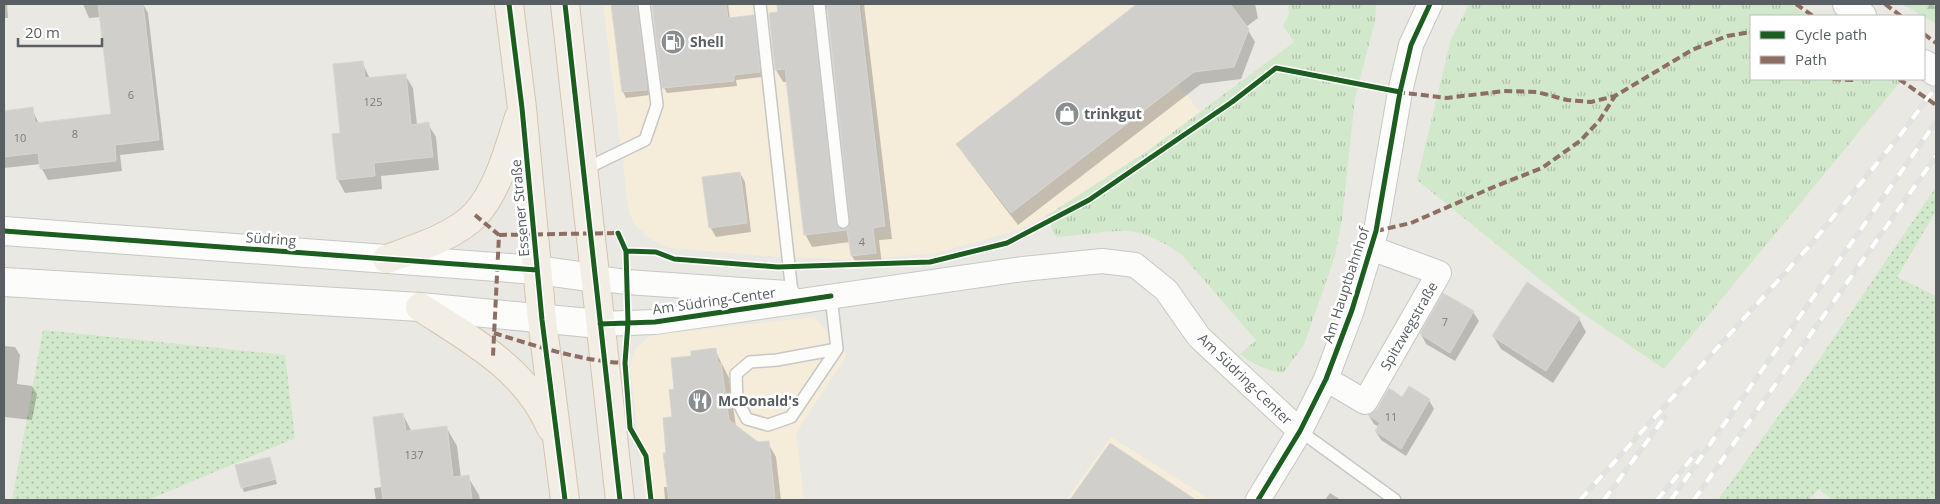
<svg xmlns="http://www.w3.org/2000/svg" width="1940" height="504" viewBox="0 0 1940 504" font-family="'Open Sans',sans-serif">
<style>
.commercial{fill:#f6ecda}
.grass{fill:url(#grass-dots)}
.forest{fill:url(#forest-firs)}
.park{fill:url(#park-tufts)}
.shadow{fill:#0003;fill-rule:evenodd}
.building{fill:#d1cfcc;stroke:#d9d6d2}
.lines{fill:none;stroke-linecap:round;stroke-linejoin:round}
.lane-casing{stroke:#c7c7c7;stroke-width:14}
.street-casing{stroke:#c7c7c7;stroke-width:26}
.secondary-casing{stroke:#c7c7c6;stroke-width:30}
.primary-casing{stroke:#d4c5ae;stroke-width:30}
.lane{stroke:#fcfcfb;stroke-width:11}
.street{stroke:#fcfcfb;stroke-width:24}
.secondary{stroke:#fcfcfb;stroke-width:28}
.primary{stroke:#f2eee5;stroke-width:28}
.rail-casing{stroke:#e2e2e1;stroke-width:5.5}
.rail{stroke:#fff;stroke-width:4;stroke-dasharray:11;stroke-linecap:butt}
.quiet{stroke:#8d6e63;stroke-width:4;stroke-dasharray:8 4;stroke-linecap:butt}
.cycleway-casing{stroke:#fff;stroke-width:8}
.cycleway{stroke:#1b5e20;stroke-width:5}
.labels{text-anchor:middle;stroke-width:5;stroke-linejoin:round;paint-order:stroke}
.number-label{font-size:11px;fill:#787c7e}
.poi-label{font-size:14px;font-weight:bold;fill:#585e62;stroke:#fff;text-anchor:start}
.street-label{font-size:14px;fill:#585e62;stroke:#fff}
</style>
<defs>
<pattern id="grass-dots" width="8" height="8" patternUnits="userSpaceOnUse" patternTransform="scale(1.25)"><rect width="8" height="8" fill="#d2e8cb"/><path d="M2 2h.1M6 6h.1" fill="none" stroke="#adbfa8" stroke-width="1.8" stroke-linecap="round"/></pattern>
<pattern id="forest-firs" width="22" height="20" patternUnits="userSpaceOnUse" patternTransform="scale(1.25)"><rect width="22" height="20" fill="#d2e8cb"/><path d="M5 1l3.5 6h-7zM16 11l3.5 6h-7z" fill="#adbfa8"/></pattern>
<pattern id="park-tufts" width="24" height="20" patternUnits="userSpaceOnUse" patternTransform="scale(1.25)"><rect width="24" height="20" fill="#d2e8cb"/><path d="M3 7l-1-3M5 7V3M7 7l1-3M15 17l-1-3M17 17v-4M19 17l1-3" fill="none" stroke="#adbfa8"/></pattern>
</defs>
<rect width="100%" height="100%" fill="#eae8e2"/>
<path class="commercial" d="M603 4H776L803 235 887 227 861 4H1135L1123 13 1200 112 1149 150 1046 216 1018 230 937 253 859 260 768 256 670 248 650 239 634 224 629 212Z
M814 317 847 355 796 433 804 500H645L630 363 637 347 651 335Z
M1111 437 1211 500H1066Z"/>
<path class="grass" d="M1936 187V211L1897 277 1936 296V500H1833L1819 489 1809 500H1718L1816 364Z
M43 330 285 355 295 438 148 500H12Z"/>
<path class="forest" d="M1903 4H1936V24Z"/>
<path class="park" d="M1288 4H1375L1376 8 1375 21 1355 98 1342 220 1335 256 1304 345 1283 373C1266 370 1254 365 1240 354L1256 340 1183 256C1167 244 1147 232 1126 231 1105 230 1077 236 1056 237L1046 216 1149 150 1294 42 1283 26 1289 14Z
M1469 4H1791L1809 16H1751V79H1896L1900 82 1664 369 1579 311 1417 180 1451 39Z"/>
<path class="shadow" d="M4 4H7L8 18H4Z
M83 4H143L148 13 164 150 120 155 122 171 48 180 42 169 41 164 4 168V112L32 109 39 124 113 115 101 17 89 18Z
M612 4H644L640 7 639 12 650 95 626 98 623 92Z
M653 4H728L730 19 753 16 756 22 762 77 736 80 737 86 667 93 664 88Z
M778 4H864L892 239 879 240 882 265 859 268 852 256 850 242 812 247 805 234 787 82H783L776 70 779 13ZM825 9H828L852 221 848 230H841L818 18Z
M1139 4H1255L1258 18 1246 27 1255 42 1241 79 1201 84 1018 225 965 156 958 144Z
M362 62 370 79 405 75 413 88 417 125 428 124 436 137 439 170 381 176 382 189 345 193 338 180 341 134Z
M740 173 745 182 751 232 716 237 710 227Z
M1473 312 1479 321 1455 361 1426 344 1421 334Z
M1579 319 1586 332 1553 383 1501 349 1493 336Z
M4 346 15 347 20 355 17 384 32 386 37 394 32 420 4 417Z
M715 350 729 378 736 427 758 444 768 443 776 457 781 500H665L664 487H668L667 454 674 418 676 390 692 357Z
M1402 399 1429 400 1434 409 1406 456 1381 440 1376 432 1379 427 1374 424 1369 416Z
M403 415 412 432 446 427 457 446 461 478 468 477 479 495 480 500H376L374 488 383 487Z
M1111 445 1194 500H1072Z
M269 458 277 484 244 492 242 487Z
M1330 493 1341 500H1325Z"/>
<path class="building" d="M98 4H143L159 140 115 145 116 161 40 169 38 153 4 157V111L33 107 35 123 111 114Z
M611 4H637L647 90 622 92Z
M652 4H726L728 18 754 15 760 72 734 75V81L662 88Z
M777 4H812L836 223 837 227 843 229 848 228 850 221 827 4H859L885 226 873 228 876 253 851 256 847 230 804 235 785 69 775 70 769 13 778 12Z
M1137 4H1230L1249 29 1234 67 1194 72 1011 213 956 144Z
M363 61 365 78 406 74 411 125 429 122 433 157 374 163 375 176 337 180 332 134 340 133 333 64Z
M740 172 747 223 709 228 702 177Z
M1527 282 1580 318 1546 371 1492 336Z
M1443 293 1474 311 1450 353 1420 334Z
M716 348 718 363H721L729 420 758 442 769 441 775 500H669L663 453H666L663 418 672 417 669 390 674 389 671 358 691 356V351Z
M1409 386 1430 399 1401 449 1375 431 1380 423 1368 415 1377 409 1389 388 1402 397Z
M403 413 406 431 447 426 453 477 469 475 472 500H383L373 417Z
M1110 443 1196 500H1070Z
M270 457 276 479 241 488 235 465Z"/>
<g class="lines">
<defs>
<path id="lane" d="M760 4 792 293
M819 4 843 222
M583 170 645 140 657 105 644 4
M831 296 837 349 791 417 768 425 747 419 737 400 736 374 750 362 777 360 837 349
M1300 431 1395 500"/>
<path id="street" d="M595 278 627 282 787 293
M600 324 655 322 1023 269 1102 261 1135 265 1166 290 1199 337 1300 431
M1326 379 1365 402 1439 273 1371 248
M1258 500 1300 431 1326 379 1352 310 1376 231 1400 92 1411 45 1430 4"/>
<path id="secondary" d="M1847 4 1862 16
M1924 64 1936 72
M4 231 537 270 595 278
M4 282 420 307 600 324"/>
<path id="primary" d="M509 4 522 108 542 320 565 500
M565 4 620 500
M387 259C414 249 456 236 476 214 498 190 509 148 519 117
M420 307C471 340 526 369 551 428"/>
</defs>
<use href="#lane" class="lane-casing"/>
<use href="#street" class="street-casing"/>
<use href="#secondary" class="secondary-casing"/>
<use href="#primary" class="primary-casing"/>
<use href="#lane" class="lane"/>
<use href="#street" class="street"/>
<use href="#secondary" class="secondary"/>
<use href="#primary" class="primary"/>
<defs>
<path id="rail" d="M1580 500 1812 243 1901 134 1936 87
M1604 500 1665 417
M1657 500 1697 452
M1671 500 1936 122
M1694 500 1936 156"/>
</defs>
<use href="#rail" class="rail-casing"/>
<use href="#rail" class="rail"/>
<path class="quiet" d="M1796 4 1813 16
M1885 4 1901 16
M1924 34 1936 43
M1833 79 1852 80 1856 79
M1899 79 1936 105
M1397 92 1447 98 1504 91 1537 92 1567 100 1591 102 1615 96 1692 50 1727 36 1751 32
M475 215 499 235 493 356
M1376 231 1411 223 1496 186 1542 168 1580 141 1599 121 1615 96
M499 235 618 233 620 236
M494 333C536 346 580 361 625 363"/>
<defs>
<path id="cycleway" d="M509 4 522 108 542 320 565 500
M565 4 620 500
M4 231 537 270
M618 233 626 251 628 323 625 363 630 428 646 456 651 500
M626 251 656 252 674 259 778 267 930 262 1007 243 1089 200 1232 102 1276 68 1400 92
M600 324 655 322 831 296
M1258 500 1300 431 1326 379 1352 310 1376 231 1400 92 1411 45 1430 4"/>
</defs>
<use href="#cycleway" class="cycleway-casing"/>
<use href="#cycleway" class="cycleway"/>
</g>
<defs>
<symbol id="fuel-disc" viewBox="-11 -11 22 22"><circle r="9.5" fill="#8b8e8f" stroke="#fff"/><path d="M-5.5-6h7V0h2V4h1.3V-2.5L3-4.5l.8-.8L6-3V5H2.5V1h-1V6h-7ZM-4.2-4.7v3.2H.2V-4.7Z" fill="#fff"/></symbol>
<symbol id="shop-disc" viewBox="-11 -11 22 22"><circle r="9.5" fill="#8b8e8f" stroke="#fff"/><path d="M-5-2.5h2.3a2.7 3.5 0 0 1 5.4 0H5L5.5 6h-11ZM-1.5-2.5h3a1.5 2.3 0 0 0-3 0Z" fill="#fff"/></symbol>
<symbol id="restaurant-disc" viewBox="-11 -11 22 22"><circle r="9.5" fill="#8b8e8f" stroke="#fff"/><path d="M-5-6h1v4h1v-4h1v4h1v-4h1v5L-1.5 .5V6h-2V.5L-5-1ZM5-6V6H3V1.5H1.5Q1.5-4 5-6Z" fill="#fff"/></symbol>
</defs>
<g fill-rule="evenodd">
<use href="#fuel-disc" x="659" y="28" width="28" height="28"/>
<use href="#shop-disc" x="1053" y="100" width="28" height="28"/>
<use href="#restaurant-disc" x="686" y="387" width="28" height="28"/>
</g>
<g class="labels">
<g class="number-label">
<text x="131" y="99">6</text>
<text x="373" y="106">125</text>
<text x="75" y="138">8</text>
<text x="20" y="142">10</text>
<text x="862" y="246">4</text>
<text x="1445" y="326">7</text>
<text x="1391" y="421">11</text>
<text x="414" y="459">137</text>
</g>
<g class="poi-label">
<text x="690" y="47">Shell</text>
<text x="1084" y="119">trinkgut</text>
<text x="718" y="406">McDonald's</text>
</g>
<g class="street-label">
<text transform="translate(520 208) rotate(-95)" y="5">Essener Straße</text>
<text transform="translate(271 239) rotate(4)" y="5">Südring</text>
<text transform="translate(1346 285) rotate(-72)" y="5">Am Hauptbahnhof</text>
<text transform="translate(714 301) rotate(-8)" y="5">Am Südring-Center</text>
<text transform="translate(1409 326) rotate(-60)" y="5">Spitzwegstraße</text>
<text transform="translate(1245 379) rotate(44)" y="5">Am Südring-Center</text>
</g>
</g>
<rect width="1940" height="504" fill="none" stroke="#585e62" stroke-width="10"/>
<rect x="1750" y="15" width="175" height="65" fill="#ffffff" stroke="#bcbfc0"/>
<rect x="1760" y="31" width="25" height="8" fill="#1b5e20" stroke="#bcbfc0"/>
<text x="1795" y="40" font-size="15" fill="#585e62">Cycle path</text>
<rect x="1760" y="56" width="25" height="8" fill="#8d6e63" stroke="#bcbfc0"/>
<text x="1795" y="65" font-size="15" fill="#585e62">Path</text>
<path d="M18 38v8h84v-8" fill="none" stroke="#585e62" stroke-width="2.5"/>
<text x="25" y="38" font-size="15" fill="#585e62" stroke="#ffffff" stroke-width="4" paint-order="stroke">20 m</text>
</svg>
